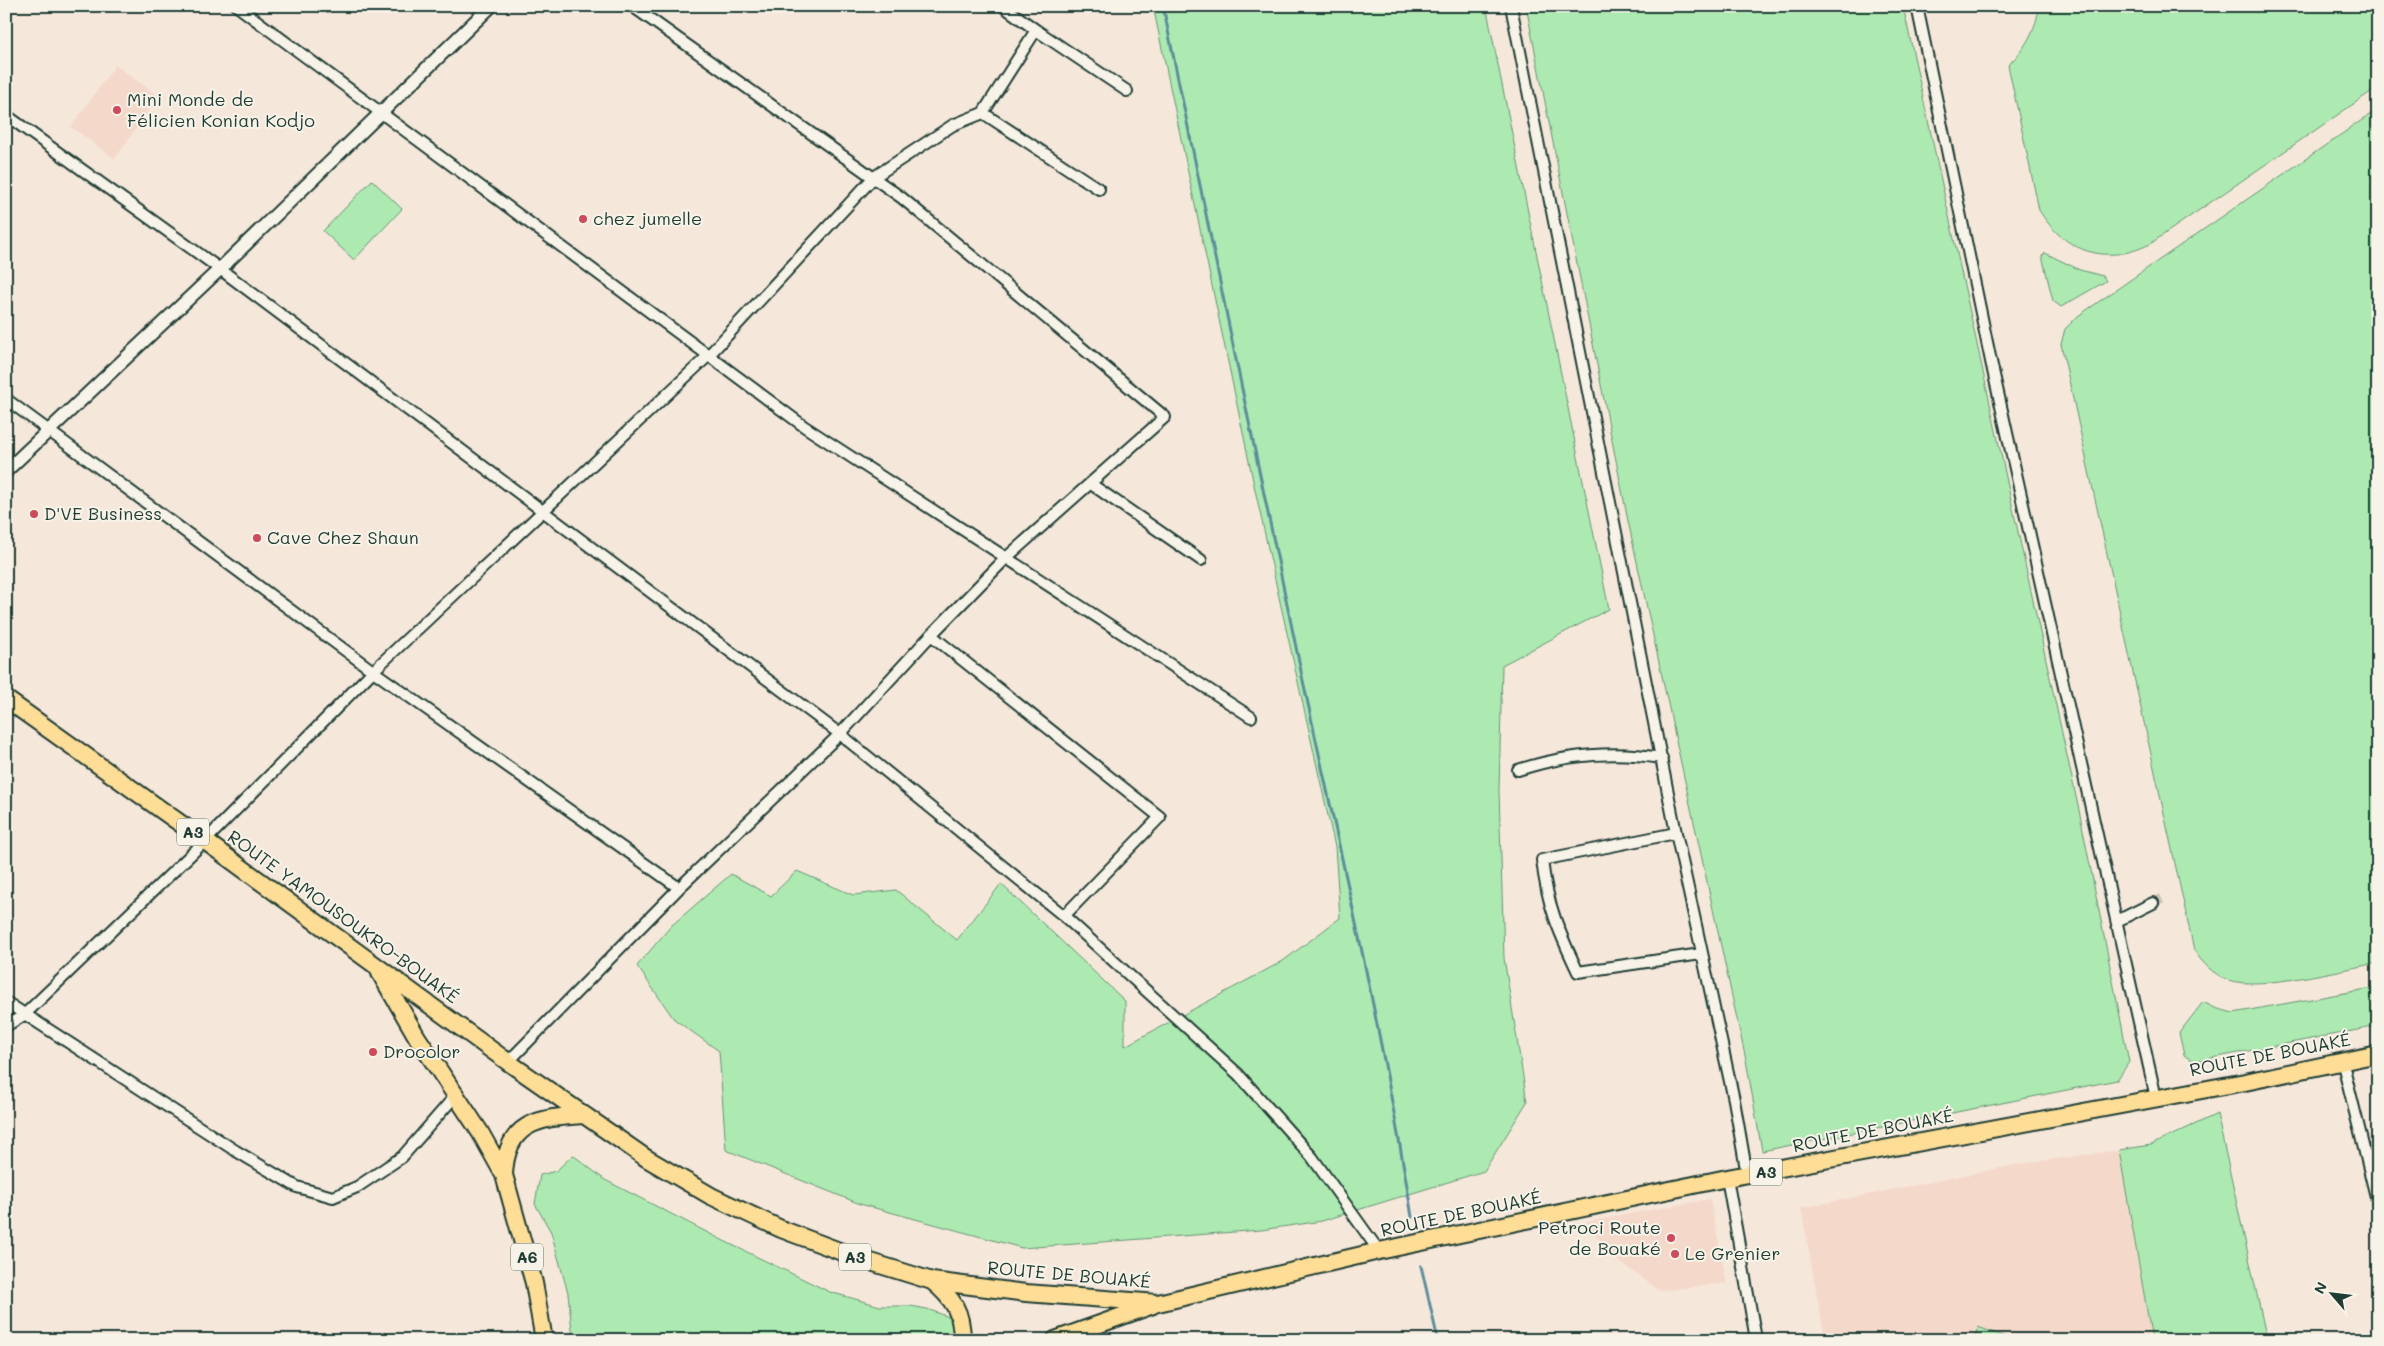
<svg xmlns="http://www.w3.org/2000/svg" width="2384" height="1346" viewBox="0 0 2384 1346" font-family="Mali,sans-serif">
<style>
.built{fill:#f4d9cb}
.green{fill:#aceab1;stroke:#669472}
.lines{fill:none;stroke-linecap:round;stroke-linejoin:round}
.stream{stroke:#5c8d9e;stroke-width:3}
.minor-tunnel{stroke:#cbc5ba;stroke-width:10;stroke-dasharray:10 5;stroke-linecap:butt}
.minor-casing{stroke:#1f3d34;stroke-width:14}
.tertiary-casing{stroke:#1f3d34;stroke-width:16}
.trunk-casing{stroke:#1f3d34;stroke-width:20}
.minor{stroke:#f7f3e8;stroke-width:10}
.tertiary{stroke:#f7f3e8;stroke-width:12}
.trunk{stroke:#fede96;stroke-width:16}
.poi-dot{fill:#d1495b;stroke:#f7f3e8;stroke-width:2}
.labels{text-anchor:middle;stroke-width:4;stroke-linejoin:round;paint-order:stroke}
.shield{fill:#f7f3e8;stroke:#60746a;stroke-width:1}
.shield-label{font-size:16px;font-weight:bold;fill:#1f3d34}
.poi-label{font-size:18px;fill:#1f3d34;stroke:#f7f3e8;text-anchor:start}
.street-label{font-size:18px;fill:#1f3d34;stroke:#f7f3e8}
</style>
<rect width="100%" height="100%" fill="#f6e7db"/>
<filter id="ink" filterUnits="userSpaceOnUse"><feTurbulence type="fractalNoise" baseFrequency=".02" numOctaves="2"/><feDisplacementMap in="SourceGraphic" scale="10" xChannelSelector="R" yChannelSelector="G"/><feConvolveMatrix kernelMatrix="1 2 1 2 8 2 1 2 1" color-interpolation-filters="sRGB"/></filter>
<g filter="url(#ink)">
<path class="built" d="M115 65 159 96 115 159 71 127Z
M2119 1150 2152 1340H1825L1801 1208 2019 1164Z
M1710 1199 1727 1283 1660 1291 1614 1258 1585 1222Z"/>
<path class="green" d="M1153 6H1486L1609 609 1502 665 1499 791 1504 958 1527 1102 1484 1171 1322 1221 1261 1230 1022 1248 860 1204 726 1150 719 1051 674 1019 637 966 671 926 731 874 771 896 797 871 853 895 896 890 957 940 1001 884 1125 1001V1046L1283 961 1340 918 1335 847 1255 490Z
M1526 6H1903L2080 815 2129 1062 2117 1080 1762 1151 1746 1060 1628 521Z
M2039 6H2378V87L2150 244C2106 266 2064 252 2039 210L2008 65C2024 51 2037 28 2039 6Z
M2378 109V963C2342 969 2260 991 2228 980 2213 974 2202 963 2194 950L2061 344 2065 329 2078 316Z
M372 180 402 209 354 260 323 231Z
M2045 253 2080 270 2103 276 2106 281 2061 307 2053 301 2042 256Z
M2378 987V1026L2202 1060H2191L2184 1055 2179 1033 2203 1002 2215 1008 2233 1013Z
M2217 1114 2267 1340H2152L2119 1150 2151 1145Z
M573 1155 605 1180 724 1241 830 1292 880 1306H911L927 1309 949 1317 954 1333 945 1340H573L568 1293 551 1232 535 1204 540 1175 556 1171Z
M1978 1327 2014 1340H1974Z"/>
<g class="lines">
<path class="stream" d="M1163 6C1209 229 1255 453 1302 676 1341 856 1383 1035 1412 1217
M1421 1266 1438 1340"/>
<path class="minor-tunnel" d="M2153 903 2166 897"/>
<defs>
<path id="minor" d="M237 6 805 427 1251 717
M1511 6 1676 833 1734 1100 1747 1175
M1917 6 1992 366 2156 1098
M1036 30 1127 91
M983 113 1099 189
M6 115 220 269 840 734 1064 916 1238 1074 1312 1157 1379 1251
M6 399 373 671 679 888 840 734 931 635 1006 558 1165 417 902 198 632 6
M1091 484 1201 560
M931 635 1160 817 1064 916
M1518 770C1566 754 1612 750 1662 758
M1676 833 1542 860C1547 905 1559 932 1578 972L1701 954
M2117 921 2153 903
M6 1002 236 1151 297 1187 333 1197 357 1187 402 1157 456 1095
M6 1026 24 1015 205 841 373 671 709 355 874 177 953 125 983 113 1036 30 1003 6
M2342 1060 2378 1205
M508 1062 679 888
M1727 1178 1756 1339"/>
<path id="tertiary" d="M6 471 220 269 491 6"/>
<path id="trunk" d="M6 699 205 841 508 1062 646 1158 711 1196 781 1229 858 1258 932 1281 1026 1293 1158 1303 1379 1251 1727 1178 2245 1082 2378 1054
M380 973 417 1037 480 1132 504 1175 534 1283 544 1340
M504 1175C506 1122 538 1118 583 1115
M932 1281C953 1298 962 1312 962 1340
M1055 1340 1153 1305"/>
</defs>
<use href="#minor" class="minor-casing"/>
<use href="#tertiary" class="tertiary-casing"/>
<use href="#trunk" class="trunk-casing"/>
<use href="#minor" class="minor"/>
<use href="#tertiary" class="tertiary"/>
<use href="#trunk" class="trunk"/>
</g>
</g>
<g class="poi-dot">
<circle cx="117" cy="110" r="5"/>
<circle cx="583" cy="219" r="5"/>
<circle cx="34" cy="514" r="5"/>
<circle cx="257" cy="538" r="5"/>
<circle cx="373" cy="1052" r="5"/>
<circle cx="1671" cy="1238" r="5"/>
<circle cx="1675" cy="1254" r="5"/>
</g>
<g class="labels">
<g class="shield">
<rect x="177" y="818.5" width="32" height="27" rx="4"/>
<rect x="1750" y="1158.5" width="32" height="27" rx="4"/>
<rect x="511" y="1243.5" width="32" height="27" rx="4"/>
<rect x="839" y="1243.5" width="32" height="27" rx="4"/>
</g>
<g class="shield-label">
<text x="193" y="838">A3</text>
<text x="1766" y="1178">A3</text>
<text x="527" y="1263">A6</text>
<text x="855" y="1263">A3</text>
</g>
<g class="poi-label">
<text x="127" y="106">Mini Monde de<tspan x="127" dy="21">Félicien Konian Kodjo</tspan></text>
<text x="593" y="225">chez jumelle</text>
<text x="44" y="520">D'VE Business</text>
<text x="267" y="544">Cave Chez Shaun</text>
<text x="383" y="1058">Drocolor</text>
<text x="1661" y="1234" text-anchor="end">Petroci Route<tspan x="1661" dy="21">de Bouaké</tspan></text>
<text x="1685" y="1260">Le Grenier</text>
</g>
<g class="street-label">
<text transform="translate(343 917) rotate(36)" y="6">ROUTE YAMOUSOUKRO-BOUAKÉ</text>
<text transform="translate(2270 1055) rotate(-11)" y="6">ROUTE DE BOUAKÉ</text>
<text transform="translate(1873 1131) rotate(-11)" y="6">ROUTE DE BOUAKÉ</text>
<text transform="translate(1461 1214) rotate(-12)" y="6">ROUTE DE BOUAKÉ</text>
<text transform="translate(1069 1275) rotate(5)" y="6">ROUTE DE BOUAKÉ</text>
</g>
</g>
<rect width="2384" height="1346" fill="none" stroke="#f7f3e8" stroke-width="25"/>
<rect x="12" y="12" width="2359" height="1321" fill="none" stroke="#1f3d34" stroke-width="2" filter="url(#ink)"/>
<g transform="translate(2332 1294) rotate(298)" stroke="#f7f3e8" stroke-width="4" paint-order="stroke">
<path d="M0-4L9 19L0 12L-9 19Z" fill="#1f3d34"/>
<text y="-8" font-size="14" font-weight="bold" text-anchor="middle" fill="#1f3d34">N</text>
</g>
</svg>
